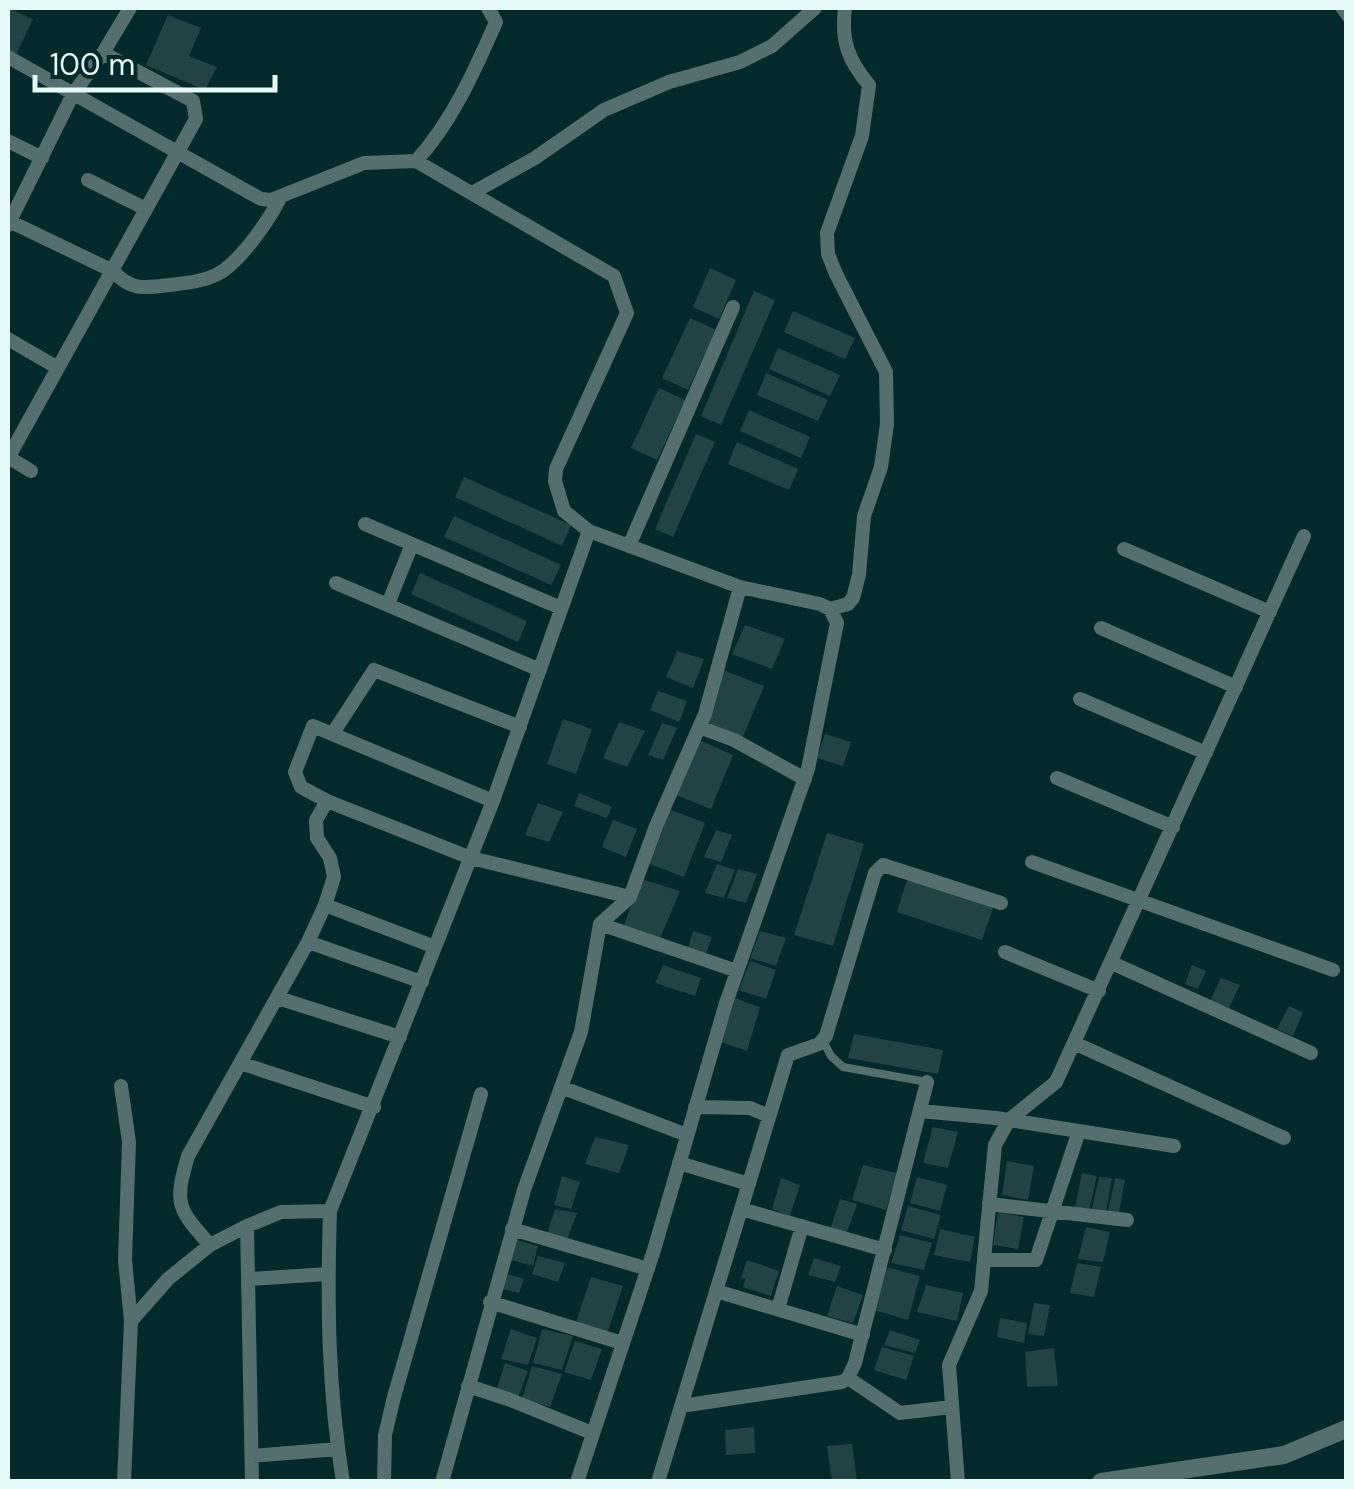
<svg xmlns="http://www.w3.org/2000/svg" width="1354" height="1489" viewBox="0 0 1354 1489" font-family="'DM Sans',sans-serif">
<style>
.building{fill:#214344}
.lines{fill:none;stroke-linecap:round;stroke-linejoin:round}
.service{stroke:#556e6e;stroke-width:8}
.minor{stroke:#556e6e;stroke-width:14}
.tertiary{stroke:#556e6e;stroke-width:18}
</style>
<rect width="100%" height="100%" fill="#04292a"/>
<path class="building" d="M8 8 33 19 16 55 8 52Z
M168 15 201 28 189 56 217 67 205 90 146 65Z
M710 268 736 280 719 319 693 307Z
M754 291 775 300 721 425 701 416Z
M793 311 855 338 845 359 784 332Z
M690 318 716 330 688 390 662 378Z
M778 348 840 375 830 396 769 369Z
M766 373 828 400 818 421 757 395Z
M659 388 685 400 657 460 631 448Z
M749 410 810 437 801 458 740 431Z
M696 434 715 442 673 537 655 529Z
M737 442 798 469 789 490 728 464Z
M464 477 571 525 562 546 455 497Z
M454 516 561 565 551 585 444 537Z
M420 573 527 621 518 642 411 594Z
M745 625 785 639 772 669 732 654Z
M677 651 704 659 693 688 666 677Z
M723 670 764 686 742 739 704 724Z
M658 691 687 701 679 722 650 710Z
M563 719 592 729 576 774 547 764Z
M619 722 645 731 627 767 603 758Z
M662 723 677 728 663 760 648 755Z
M825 734 851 742 843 766 817 758Z
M699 740 733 755 711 809 676 795Z
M579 793 612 807 607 818 574 806Z
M538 803 563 812 549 842 525 835Z
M669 809 705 823 684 877 647 863Z
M613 820 637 829 626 857 602 847Z
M716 830 732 835 721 862 704 857Z
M827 833 864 844 833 946 794 935Z
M717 864 735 870 724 898 705 893Z
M738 869 757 874 746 903 727 898Z
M909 874 994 905 982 940 897 912Z
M641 879 680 891 659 941 622 930Z
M693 931 712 937 705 957 687 952Z
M760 931 786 938 776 966 750 958Z
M750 961 776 970 766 999 739 990Z
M663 965 701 978 695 996 655 983Z
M1192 965 1206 971 1198 989 1185 984Z
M1221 978 1240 985 1229 1008 1210 1001Z
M731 997 760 1007 747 1051 718 1041Z
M1289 1006 1303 1012 1293 1036 1277 1029Z
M854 1034 943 1050 938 1074 848 1058Z
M933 1127 958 1132 948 1168 923 1163Z
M595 1137 629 1145 619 1173 585 1164Z
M1007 1161 1034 1166 1028 1200 1002 1195Z
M863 1165 897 1173 886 1210 852 1200Z
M1082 1173 1097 1176 1089 1210 1075 1207Z
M562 1176 580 1182 571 1209 554 1205Z
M917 1177 947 1185 940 1211 910 1203Z
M1099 1177 1112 1178 1106 1212 1092 1209Z
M781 1178 800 1185 790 1216 772 1209Z
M1115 1178 1125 1180 1119 1213 1108 1212Z
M840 1199 857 1204 846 1235 830 1230Z
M908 1206 941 1215 934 1239 901 1230Z
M555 1209 577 1213 567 1240 546 1236Z
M998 1212 1024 1217 1018 1249 993 1245Z
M1086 1227 1110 1232 1103 1262 1078 1259Z
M940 1229 975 1237 970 1262 934 1255Z
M900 1235 932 1243 924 1270 891 1263Z
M514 1239 538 1246 533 1266 508 1259Z
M538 1256 565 1263 558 1282 532 1274Z
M814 1258 841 1266 835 1282 808 1275Z
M747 1260 779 1271 771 1296 743 1287 746 1279 741 1278Z
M1077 1263 1101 1267 1094 1297 1070 1293Z
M886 1267 920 1276 908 1320 874 1310Z
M503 1273 524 1279 519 1293 498 1288Z
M591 1277 623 1286 607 1334 575 1325Z
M926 1285 963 1293 957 1321 917 1312Z
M837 1286 863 1295 853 1323 827 1316Z
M1034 1303 1050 1305 1044 1336 1028 1334Z
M1000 1318 1027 1323 1024 1343 997 1337Z
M511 1329 537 1338 528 1365 501 1359Z
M542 1329 573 1336 562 1370 533 1363Z
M890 1330 920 1340 915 1353 884 1345Z
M575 1341 602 1349 591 1380 564 1372Z
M882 1347 914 1356 906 1380 874 1370Z
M1054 1348 1058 1386 1027 1387 1025 1352Z
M505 1363 528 1371 518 1398 496 1391Z
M532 1366 562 1374 550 1407 522 1399Z
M754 1427 755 1453 726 1455 725 1430Z
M852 1444 857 1480 832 1482 827 1446Z"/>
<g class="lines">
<path class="service" d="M1339 8 1346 18
M823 1041 831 1056 843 1067 927 1082"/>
<path class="minor" d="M8 57 261 199 271 200 364 163 416 161 614 276 627 313 556 469 555 481 564 511 589 531 740 587 820 604 830 609 837 623 808 769 726 1003 654 1250 577 1482
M8 141 42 158
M416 161C452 122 475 70 496 22L488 8
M88 180 146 209
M472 193 535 158 604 110 669 82 740 62 772 46 815 8
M9 221 113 271C131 291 144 288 169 285 185 283 201 282 216 275 239 264 270 219 281 196
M8 225 73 94 103 53 130 8
M8 339 58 368
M8 457 31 471
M8 458 196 119 193 101 103 53
M365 524 561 608
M629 546 733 307
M1124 549 1270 612
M336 583 540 670
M388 604 412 544
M830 609 848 604 853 598 859 575 864 516 881 467 887 424 886 372 836 274 828 254 827 233 862 136 869 85C848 60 841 41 845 8
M1101 628 1236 687
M1080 699 1206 753
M699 727 734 740 805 779
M333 733 374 670 520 727
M1057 778 1173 827
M327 801 301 787 295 772 313 726 493 801
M1032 862 1333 970
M325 905 435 947
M600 924 737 971
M308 942 422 982
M1005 952 1099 991
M1112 963 1311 1053
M278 998 400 1037
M1074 1043 1284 1138
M240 1063 374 1107
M121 1086 129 1142 125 1260 131 1321 124 1482
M561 1087 687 1135
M695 1107 750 1108 769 1116
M920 1111 996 1118 1174 1146
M679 1163 749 1184
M989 1204 1127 1220
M741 1209 885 1250
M330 1211C327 1305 328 1389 343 1482
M512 1229 648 1269
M210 1245 247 1226
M984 1260H1036L1079 1131
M251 1279 328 1274
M716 1291 863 1335
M490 1302 622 1343
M778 1309 802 1226
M131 1321 168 1279 210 1245C177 1208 174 1204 188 1156L308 942 325 905 334 877 330 858 317 838 316 820 327 801 471 858 630 897
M848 1378 900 1413 951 1407
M468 1386 508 1399 592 1433
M681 1406 842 1382 848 1378 855 1363 927 1082
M252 1456 338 1449
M252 1482 247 1226 281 1212 330 1211 493 801 589 531
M384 1482 385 1435 394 1397 481 1094
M442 1482 524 1190 581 1032 600 924 630 897 656 826 705 714 740 587
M658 1482 788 1055 819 1044 826 1036 875 873 883 865 1001 903
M958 1482 949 1365 981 1291 995 1145 1009 1120 1056 1082 1304 536"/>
<path class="tertiary" d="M1101 1482 1284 1455 1346 1429"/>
</g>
<rect width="1354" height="1489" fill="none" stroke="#e5f9f9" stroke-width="20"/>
<path d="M35 75v15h240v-15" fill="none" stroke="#e5f9f9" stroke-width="5"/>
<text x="50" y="75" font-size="30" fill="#e5f9f9" stroke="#04292a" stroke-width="8" paint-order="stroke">100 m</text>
</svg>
